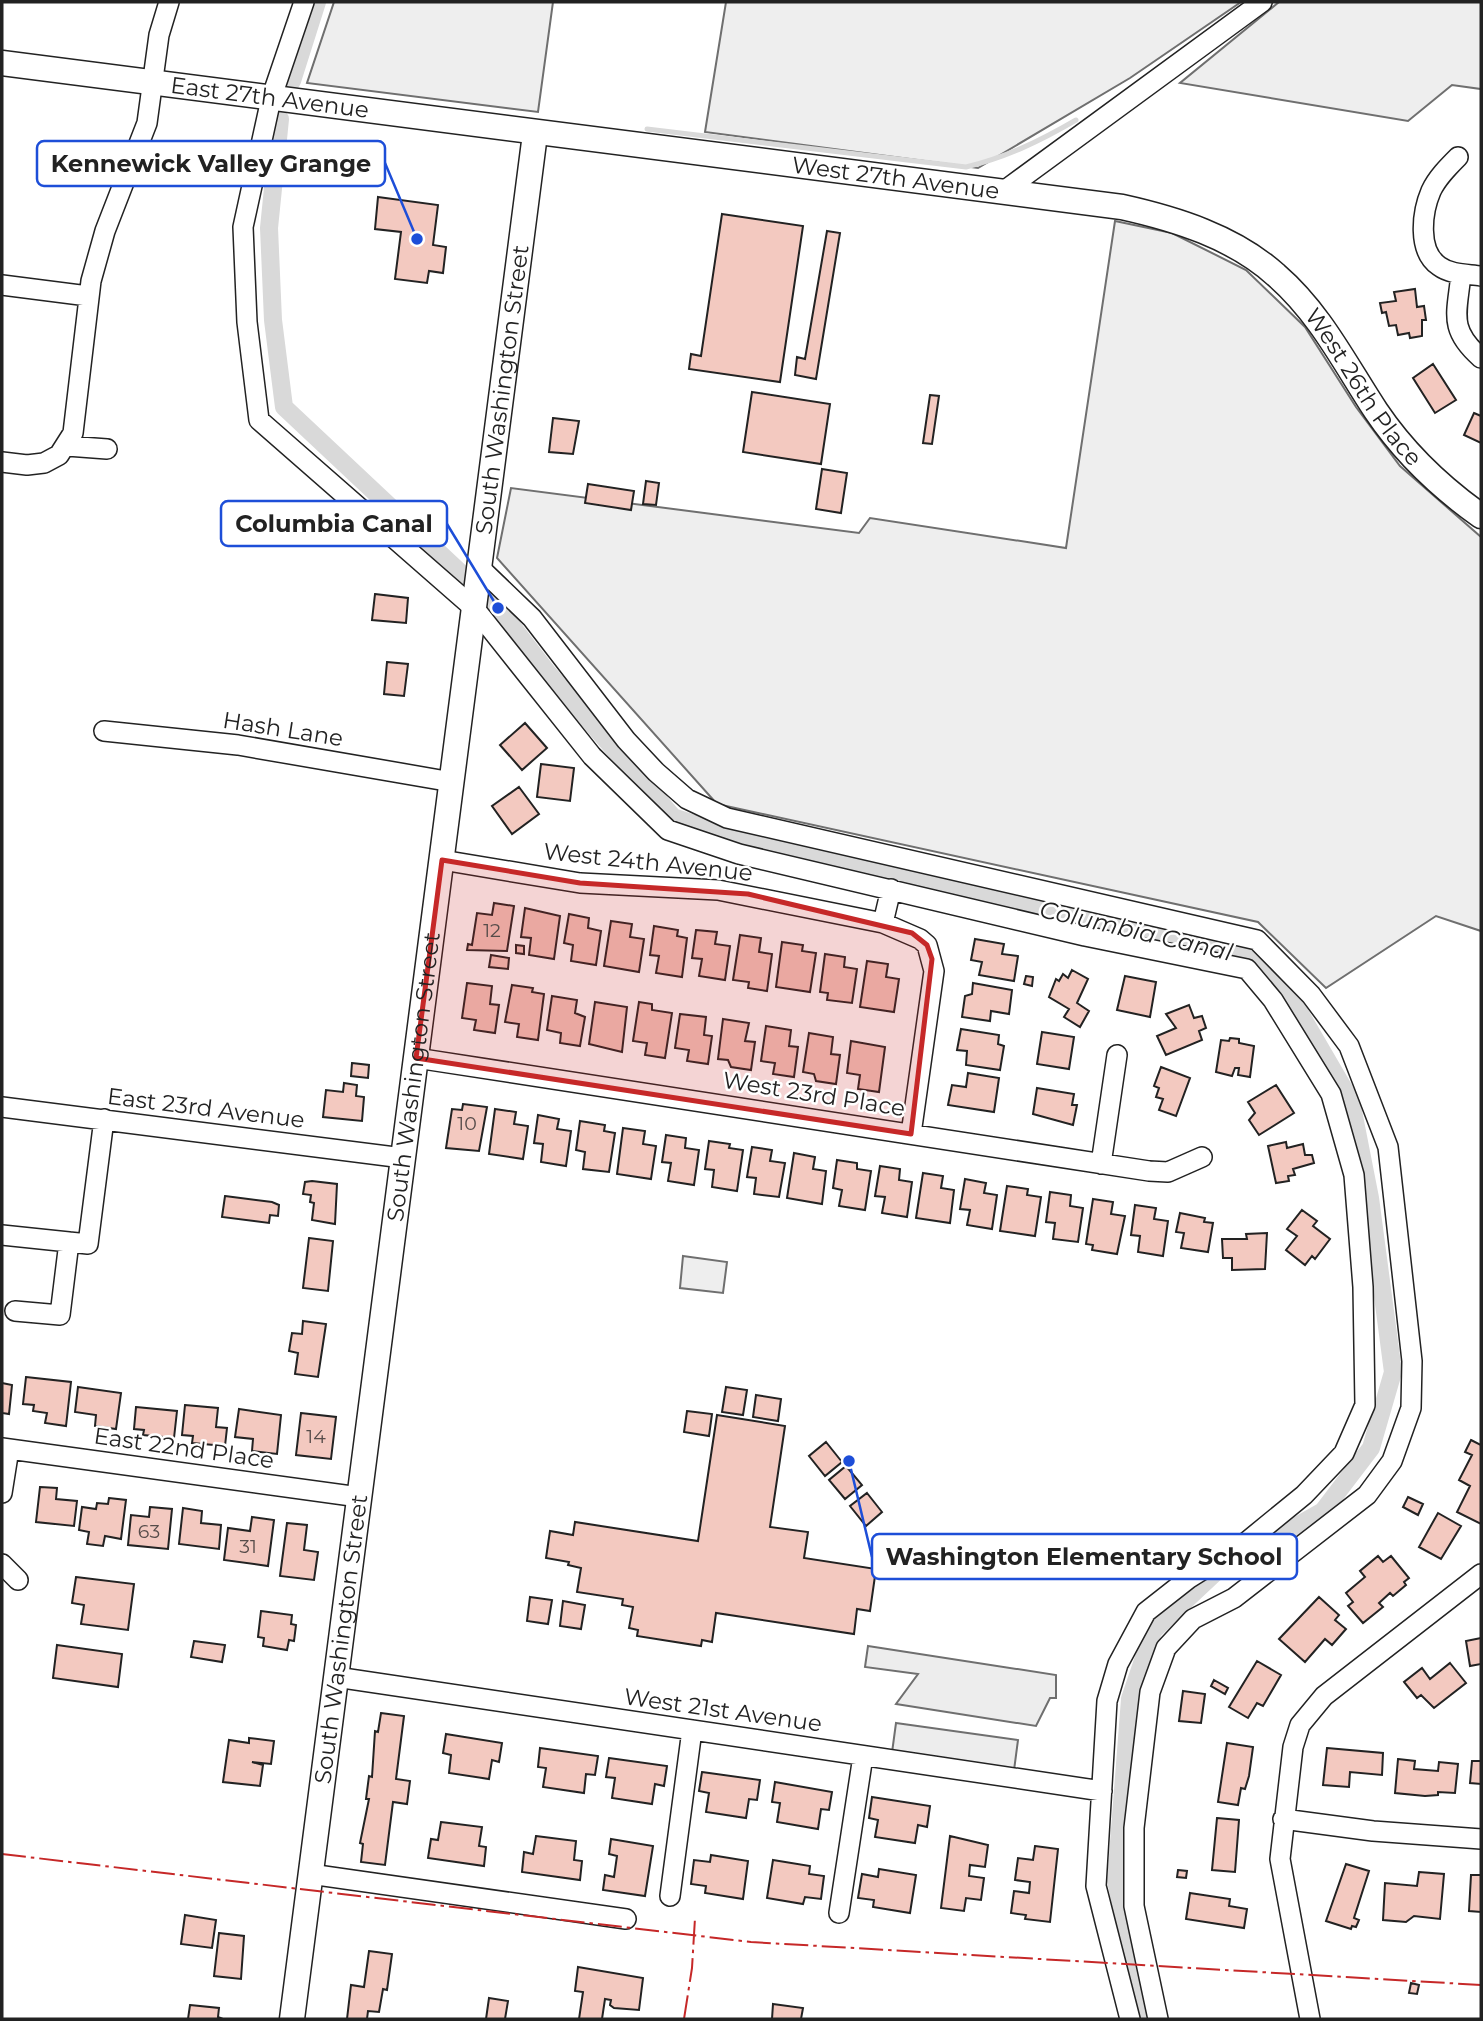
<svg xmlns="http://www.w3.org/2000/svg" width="1483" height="2021" viewBox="0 0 1483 2021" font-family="Montserrat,sans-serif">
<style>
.green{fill:#eee;stroke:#6f6f6f;stroke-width:2}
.parking{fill:#ededed;stroke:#6f6f6f;stroke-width:2}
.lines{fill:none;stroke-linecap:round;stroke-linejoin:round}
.stream{stroke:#d9d9d9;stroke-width:5}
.canal{stroke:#d9d9d9;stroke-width:18}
.building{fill:#f3c9c0;stroke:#222;stroke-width:2}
.minor-casing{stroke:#222;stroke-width:22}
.major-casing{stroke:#222;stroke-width:27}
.minor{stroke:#fff;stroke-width:19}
.major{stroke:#fff;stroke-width:24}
.power{stroke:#c62828;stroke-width:2;stroke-dasharray:24 5 3.5 5;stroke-linecap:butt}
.marked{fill:#c62828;fill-opacity:0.2;stroke:#c62828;stroke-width:5;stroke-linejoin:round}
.labels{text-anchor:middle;stroke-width:5;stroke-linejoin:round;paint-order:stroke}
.number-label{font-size:19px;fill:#564c4a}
.street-label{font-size:23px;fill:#222;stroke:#fff}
.water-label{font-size:24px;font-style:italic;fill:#222;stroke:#fff}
.leader{fill:none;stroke:#1d4ed8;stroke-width:2.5}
.callout-dot{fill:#1d4ed8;stroke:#fff;stroke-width:2.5}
.callout{fill:#fff;stroke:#1d4ed8;stroke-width:2.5}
.callout-label{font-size:24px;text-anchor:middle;font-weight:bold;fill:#222}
</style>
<rect width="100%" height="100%" fill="#fff"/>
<path class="green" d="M334 2H553L538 112 307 83Z
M726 2H1241L1130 78 978 168 705 132Z
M1279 2H1481V89L1452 85 1408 121 1180 83Z
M1115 221 1172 233 1246 270 1305 327 1356 407 1400 466 1481 537V931L1436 916 1326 988 1258 922 717 804 497 558 511 488 859 533 870 518 1066 548Z
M683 1256 727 1262 723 1293 680 1288Z"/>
<path class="parking" d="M868 1646 1056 1675V1698H1050L1036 1726 896 1704 918 1674 865 1667Z
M896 1723 1018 1740 1013 1778 891 1760Z"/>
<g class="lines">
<path class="stream" d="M647 129 966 167C1007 157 1040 141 1076 120"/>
<path class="canal" d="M292 81 317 2
M280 119 269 228 273 320 284 407 498 608 548 673 673 817 742 840 1262 960 1291 998 1351 1101 1370 1198 1393 1372 1371 1448 1323 1511 1216 1572 1153 1631 1130 1699 1116 1881 1145 2019"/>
</g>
<path class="building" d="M378 197 438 205 433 245 446 247 443 273 429 271 427 283 395 279 401 232 375 229Z
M722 214 803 226 780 382 689 369 691 354 701 356Z
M827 231 840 233 816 379 795 375 797 357 805 359Z
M1415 289 1417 307 1424 306 1426 320H1422V336L1410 338 1409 333 1398 335 1396 325 1389 326 1386 312 1382 313 1380 303 1396 301 1394 292Z
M1433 364 1456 400 1435 413 1413 378Z
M752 392 830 404 821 464 743 452Z
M930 395 939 396 932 444 923 443Z
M1474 413 1481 416V443L1464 435Z
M553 418 579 421 573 454 549 452Z
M822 469 847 473 841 513 816 509Z
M646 481 659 483 656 505 643 504Z
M588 484 634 491 631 510 585 503Z
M375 594 408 598 406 623 372 620Z
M387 662 408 664 404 696 384 694Z
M525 723 547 748 522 770 500 745Z
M541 764 574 768 570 801 537 797Z
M519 787 539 814 512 834 492 806Z
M494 903 514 906 507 951 467 950 468 944 472 945 477 913 492 915Z
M525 908 560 916 554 959 529 955 531 938 521 937Z
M569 914 589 918 588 928 601 931 596 965 571 961 573 945 564 943Z
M611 921 632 924 630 937 644 939 639 972 604 966Z
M654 926 678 930 677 936 687 938 682 977 656 973 659 956 650 955Z
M696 930 717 932 715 944 730 946 725 980 699 976 702 959 692 958Z
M740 935 761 938 759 952 772 954 767 991 748 988 749 982 733 980Z
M975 939 1004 944 1002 954 1018 956 1014 981 979 975 982 962 971 960Z
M782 942 803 945 802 951 816 953 810 992 776 987Z
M516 945 524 946V954L516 953Z
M825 954 845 957 844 967 857 969 852 1003 827 1000 828 993 820 992Z
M491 955 509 958 508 969 489 967Z
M867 961 888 964 886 977 899 979 894 1012 860 1007Z
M1072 970 1088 979 1077 1003 1089 1011 1080 1027 1064 1017 1069 1009 1049 997 1056 979 1059 981 1063 974 1068 978Z
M1026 976 1033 977 1032 986 1024 984Z
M1125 976 1156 982 1150 1017 1117 1010Z
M467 983 492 986 490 1004 499 1005 495 1033 474 1030 476 1020 462 1018Z
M973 983 1012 990 1009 1014 991 1011 990 1021 962 1017 965 996 972 994Z
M512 985 533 988 532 992 544 994 538 1040 517 1037 519 1024 505 1022Z
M552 996 577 1000 575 1013 585 1017 580 1046 560 1043 561 1033 547 1030Z
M595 1002 627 1007 622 1052 589 1044Z
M639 1002 652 1004V1010L672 1013 665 1058 645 1055 647 1043 633 1041Z
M1189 1005 1194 1018 1202 1016 1206 1028 1199 1031 1202 1040 1166 1055 1157 1036 1176 1028 1166 1014Z
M680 1014 706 1017 704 1035 712 1036 708 1064 687 1061 689 1050 675 1048Z
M723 1019 749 1023 745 1041 755 1042 751 1070 731 1067 728 1060 718 1059Z
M766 1026 791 1030 789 1046 798 1047 794 1077 773 1074 775 1063 761 1061Z
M961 1029 999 1035 998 1044 1004 1046 1000 1070 966 1065 967 1051 957 1050Z
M1042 1032 1074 1037 1069 1069 1037 1064Z
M809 1033 833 1037 831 1054 840 1055 836 1084 816 1081 814 1074 803 1072Z
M1230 1038 1239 1039V1043L1254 1046 1250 1077 1238 1075 1239 1068H1235L1232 1076 1216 1072 1221 1040 1229 1041Z
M851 1041 885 1047 879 1092 858 1089 860 1075 847 1073Z
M352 1063 369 1065 368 1078 351 1076Z
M1161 1067 1190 1078 1176 1116 1159 1110 1163 1099 1156 1097 1159 1088 1154 1086Z
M968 1073 999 1078 994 1112 948 1105 952 1085 966 1087Z
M344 1083 357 1085 356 1096 364 1097 362 1121 323 1117 326 1090 343 1092Z
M1276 1085 1294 1113 1259 1135 1249 1120 1255 1113 1248 1102Z
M1037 1088 1074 1094 1072 1105H1077L1073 1125 1033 1114Z
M463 1104 487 1107 479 1151 446 1148 452 1109 462 1110Z
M495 1109 516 1112 514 1124 528 1126 523 1159 489 1154Z
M538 1115 559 1119 557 1129 571 1131 566 1166 541 1162 543 1144 534 1143Z
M580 1121 605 1125 604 1131 615 1133 609 1172 583 1169 585 1152 576 1150Z
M623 1128 645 1131 643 1144 656 1146 651 1179 617 1174Z
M666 1135 686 1138 685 1148 699 1150 694 1185 668 1181 671 1163 662 1162Z
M709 1141 730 1144 729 1148 743 1150 737 1191 712 1187 714 1170 705 1169Z
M1286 1142 1287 1148 1303 1144 1305 1155H1312L1314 1163 1293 1169 1295 1175 1288 1176 1289 1181 1276 1183 1268 1146Z
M752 1147 772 1150 770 1161 785 1163 779 1197 754 1194 756 1178 747 1177Z
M794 1153 815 1157 813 1169 826 1171 822 1204 787 1198Z
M837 1160 857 1163V1169L871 1171 865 1210 839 1206 842 1190 833 1188Z
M880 1166 900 1169 899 1180 912 1182 907 1217 882 1213 885 1197 875 1196Z
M923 1173 943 1176 941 1188 954 1190 950 1223 916 1218Z
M965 1179 986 1183 984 1193 997 1195 992 1229 967 1225 970 1210 960 1209Z
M312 1181 337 1184 335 1224 312 1220 314 1203 310 1202 311 1195 303 1194 305 1182Z
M1007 1186 1028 1189 1027 1195 1041 1197 1035 1236 1000 1231Z
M1050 1192 1071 1195 1070 1206 1083 1208 1078 1242 1053 1239 1055 1223 1046 1222Z
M225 1196 272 1202 279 1205 278 1216 270 1215 269 1223 222 1217Z
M1093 1199 1113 1202 1111 1214 1125 1216 1117 1254 1092 1250 1093 1245 1086 1244Z
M1135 1205 1156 1208 1154 1219 1168 1221 1163 1256 1138 1252 1140 1236 1131 1235Z
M1302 1210 1317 1221 1313 1226 1330 1239 1315 1259 1312 1256 1305 1265 1286 1250 1297 1236 1287 1229Z
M1180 1213 1205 1218 1204 1222 1213 1223 1208 1252 1181 1248 1184 1233 1176 1232Z
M1267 1233 1265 1269 1232 1270V1258H1223L1222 1239H1247L1246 1234Z
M309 1238 333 1241 328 1291 303 1288Z
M303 1321 326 1324 318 1377 295 1374 298 1353 289 1351 292 1333 302 1334Z
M26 1377 71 1382 66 1426 45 1423 47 1413 33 1411 34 1405 23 1404Z
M2 1383 12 1385 9 1414 2 1413Z
M78 1387 121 1393 116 1429 95 1426 96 1415 75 1412Z
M726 1387 747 1390 743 1415 722 1412Z
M756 1395 781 1399 778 1421 753 1417Z
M185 1405 218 1408 216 1427 227 1428 225 1446 192 1443 193 1436 182 1435Z
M136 1407 177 1411 174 1438 143 1435 144 1430 134 1429Z
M239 1409 281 1415 277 1454 252 1451 253 1439 235 1437Z
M687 1411 712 1414 709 1436 684 1432Z
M301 1413 336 1417 331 1459 296 1455Z
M717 1415 785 1426 770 1527 808 1532 804 1558 876 1569 870 1611 857 1609 854 1634 716 1613 712 1642 702 1640 701 1646 637 1636 638 1630 629 1628 633 1607 622 1605 623 1599 577 1592 581 1568 568 1565 569 1562 546 1558 550 1531 573 1535 575 1522 698 1541Z
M1471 1440 1481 1445V1524L1457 1512 1470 1486 1459 1480 1472 1455 1465 1452Z
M826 1442 842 1462 825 1476 809 1456Z
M846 1466 862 1485 845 1499 829 1480Z
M40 1487 57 1488 56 1499 77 1501 74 1526 36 1522Z
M867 1493 882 1512 866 1526 850 1506Z
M1408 1497 1423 1504 1418 1515 1403 1507Z
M109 1498 126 1500 121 1539 105 1536 103 1546 87 1544 89 1532 79 1530 82 1507 96 1509 97 1503 108 1504Z
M150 1507 172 1509 168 1549 128 1545 131 1515 149 1517Z
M183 1508 202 1511 201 1523 221 1525 219 1549 179 1544Z
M1438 1513 1461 1526 1441 1559 1419 1547Z
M252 1517 274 1520 268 1566 224 1560 228 1528 250 1531Z
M287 1523 307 1525 304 1550 318 1552 314 1580 280 1576Z
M1378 1556 1383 1562 1391 1556 1409 1578 1404 1582 1406 1585 1393 1596 1390 1593 1379 1603 1383 1607 1363 1623 1348 1606 1353 1602 1346 1593 1365 1577 1360 1571Z
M76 1577 134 1584 128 1630 81 1624 84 1605 72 1603Z
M530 1597 552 1600 548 1624 527 1621Z
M1319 1597 1339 1615 1335 1620 1346 1629 1332 1645 1325 1639 1305 1662 1279 1639Z
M563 1601 585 1605 581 1629 560 1626Z
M261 1611 292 1615 291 1624 296 1625 294 1641 289 1640 287 1650 263 1646 264 1638 258 1637Z
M1481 1638V1664L1470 1666 1466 1641Z
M194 1641 225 1645 222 1662 191 1657Z
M57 1645 122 1654 118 1687 53 1678Z
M1257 1661 1281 1675 1263 1706 1257 1703 1248 1718 1229 1707Z
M1450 1663 1466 1683 1434 1708 1421 1695 1417 1698 1404 1682 1422 1668 1430 1679Z
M1214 1680 1228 1688 1225 1694 1211 1686Z
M1183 1691 1205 1694 1201 1723 1179 1721Z
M381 1713 404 1716 396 1779 410 1781 407 1804 393 1802 385 1865 361 1862 363 1844 360 1843 369 1799H366L369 1776 372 1777 375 1731 378 1732Z
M446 1734 502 1743 499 1762 492 1760 489 1779 449 1773 451 1755 443 1753Z
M249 1738 274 1741 271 1764 252 1762 263 1765 260 1786 223 1782 229 1740 249 1743Z
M1227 1743 1253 1747 1249 1776 1245 1789 1241 1788 1238 1805 1218 1802Z
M540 1748 598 1756 595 1775 586 1774 584 1793 543 1787 546 1768 538 1767Z
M1327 1748 1383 1753 1382 1775 1350 1772 1349 1787 1323 1785Z
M609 1758 667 1766 664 1786 655 1784 652 1804 612 1798 615 1778 606 1777Z
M1398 1759 1415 1761 1414 1769 1438 1771 1439 1762 1458 1764 1455 1793 1438 1792V1795L1425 1796 1395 1793Z
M1472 1761H1481V1784L1470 1783Z
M702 1772 760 1780 757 1800 749 1799 746 1818 706 1812 709 1793 699 1791Z
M775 1782 832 1792 829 1810 821 1809 818 1829 777 1822 780 1803 772 1802Z
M872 1797 930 1806 927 1827 918 1825 915 1843 875 1837 878 1820 869 1818Z
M1217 1818 1239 1820 1235 1872 1212 1870Z
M441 1822 482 1827 479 1846 486 1847 484 1866 428 1858 431 1839 438 1840Z
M536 1836 576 1841 574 1860 582 1861 580 1880 522 1872 524 1852 533 1854Z
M950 1836 988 1845 985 1867 970 1865 969 1876 984 1878 981 1900 966 1898 964 1911 941 1908Z
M611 1839 653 1846 645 1896 603 1890 605 1875 614 1877 617 1856 609 1854Z
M1035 1846 1058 1849 1050 1922 1025 1919 1026 1915 1011 1913 1014 1891 1029 1893 1030 1882 1015 1880 1018 1858 1033 1860Z
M711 1855 748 1861 743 1899 705 1893 706 1886 691 1884 694 1860 710 1862Z
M773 1860 810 1866 809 1874 824 1876 821 1899 805 1897 803 1904 767 1898Z
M1346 1864 1369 1871 1354 1918 1359 1920 1356 1927 1352 1926 1351 1929 1326 1921Z
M879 1869 916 1875 910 1913 873 1907 874 1900 858 1898 862 1874 878 1877Z
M1178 1870 1187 1871 1186 1878 1177 1877Z
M1419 1872 1444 1874 1440 1919 1414 1916 1406 1922 1383 1920 1385 1883 1417 1886Z
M1471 1875H1481V1912L1469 1911Z
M1190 1893 1230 1899 1229 1906 1247 1909 1244 1928 1186 1919Z
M185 1915 216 1920 212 1948 181 1944Z
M219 1933 244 1936 241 1979 214 1976Z
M369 1951 392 1954 387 1990 383 1989 379 2012 368 2011 367 2019H347L351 1985 364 1987Z
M578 1967 643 1978 639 2010 614 2008 610 2005 611 2000 605 1999 602 2019H579L583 1992 575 1991Z
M1411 1983 1419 1985 1417 1994 1409 1993Z
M489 1998 508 2001 505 2019H486Z
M773 2004 803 2008 801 2019H772Z
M190 2005 219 2008 218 2017 223 2019H188Z"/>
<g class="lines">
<defs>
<path id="minor" d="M304 2 271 99 243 227 247 322 259 420 475 609 592 756 668 830 739 854 1085 936 1247 969 1273 1000 1331 1094 1354 1175 1363 1287 1365 1405 1344 1453 1304 1495 1244 1544 1188 1579 1146 1612 1118 1664 1107 1701 1096 1886 1130 2019
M1458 157C1448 167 1437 178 1431 191 1422 212 1417 251 1439 266 1451 275 1468 274 1481 276
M1004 191 1262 2
M1461 274C1457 314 1448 329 1481 358
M2 285 88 296
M67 446 107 449
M2 462 27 465 44 463 59 455 73 433 91 281 105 231 147 123 159 35 169 2
M480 568 532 618 626 740 656 772 687 799 727 818 1257 940 1311 995 1349 1046 1388 1147 1412 1361 1411 1408 1392 1461 1367 1495 1234 1598 1193 1619 1166 1648 1150 1692 1134 1828V1906L1158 2019
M104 731 238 745 452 782
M442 860 580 883 718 890 883 923 920 939 927 945 934 971 911 1134
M883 923 891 889
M416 1058 1149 1171 1168 1172 1202 1157
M2 1107 403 1158
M1101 1164 1117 1055
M2 1235 88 1244 104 1119
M15 1311 60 1315 69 1242
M2 1448 359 1497
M2 1493 9 1449
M2 1564 18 1580
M336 1677 1102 1791
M1283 1819 1373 1831 1481 1839
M310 1874 626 1919
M670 1896 692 1730
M839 1913 863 1756
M1310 2019 1280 1859 1293 1747 1300 1725 1324 1696 1481 1574"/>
<g id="major">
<path id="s1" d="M2 63 1122 207C1176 219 1234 237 1276 275 1320 313 1345 364 1376 411 1405 454 1440 487 1481 516"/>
<path id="s2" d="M292 2019 535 134"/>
</g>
</defs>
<use href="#minor" class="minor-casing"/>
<use href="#major" class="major-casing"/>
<use href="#minor" class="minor"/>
<use href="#major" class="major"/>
<path class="power" d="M2 1854 751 1942 1481 1985
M684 2019 692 1968 695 1918"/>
</g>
<path class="marked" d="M442 860 580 883 748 894 912 933 927 945 932 959 911 1134 416 1058Z"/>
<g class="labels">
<g class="number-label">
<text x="492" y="937">12</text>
<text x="467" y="1130">10</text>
<text x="316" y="1443">14</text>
<text x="149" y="1538">63</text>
<text x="248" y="1553">31</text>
</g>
<g class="street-label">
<text dy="8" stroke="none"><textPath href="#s1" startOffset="270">East 27th Avenue</textPath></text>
<text dy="8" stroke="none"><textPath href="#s1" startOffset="901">West 27th Avenue</textPath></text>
<text dy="8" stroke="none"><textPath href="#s1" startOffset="1442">West 26th Place</textPath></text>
<text dy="8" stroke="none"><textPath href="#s2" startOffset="1643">South Washington Street</textPath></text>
<text transform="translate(283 729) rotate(9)" y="8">Hash Lane</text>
<text transform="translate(648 862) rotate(6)" y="8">West 24th Avenue</text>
<text dy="8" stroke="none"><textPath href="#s2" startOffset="950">South Washington Street</textPath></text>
<text transform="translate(814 1094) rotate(9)" y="8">West 23rd Place</text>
<text transform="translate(206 1108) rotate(7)" y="8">East 23rd Avenue</text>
<text transform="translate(184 1448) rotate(8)" y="8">East 22nd Place</text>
<text dy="8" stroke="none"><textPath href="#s2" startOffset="383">South Washington Street</textPath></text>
<text transform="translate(723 1710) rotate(8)" y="8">West 21st Avenue</text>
</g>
<g class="water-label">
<text transform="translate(1136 931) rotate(13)" y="8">Columbia Canal</text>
</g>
</g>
<path class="leader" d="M417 239L385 163M498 608L447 524M849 1461L872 1557"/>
<g class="callout-dot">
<circle cx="417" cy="239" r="7"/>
<circle cx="498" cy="608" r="7"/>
<circle cx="849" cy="1461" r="7"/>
</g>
<g class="callout">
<rect x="37" y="141" width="348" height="45" rx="7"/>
<rect x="221" y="501" width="226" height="45" rx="7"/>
<rect x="872" y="1534" width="425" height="45" rx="7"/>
</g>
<g class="callout-label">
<text x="211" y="172">Kennewick Valley Grange</text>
<text x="334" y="532">Columbia Canal</text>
<text x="1084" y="1565">Washington Elementary School</text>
</g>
<rect width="1483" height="2021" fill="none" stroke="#222222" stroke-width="7"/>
</svg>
